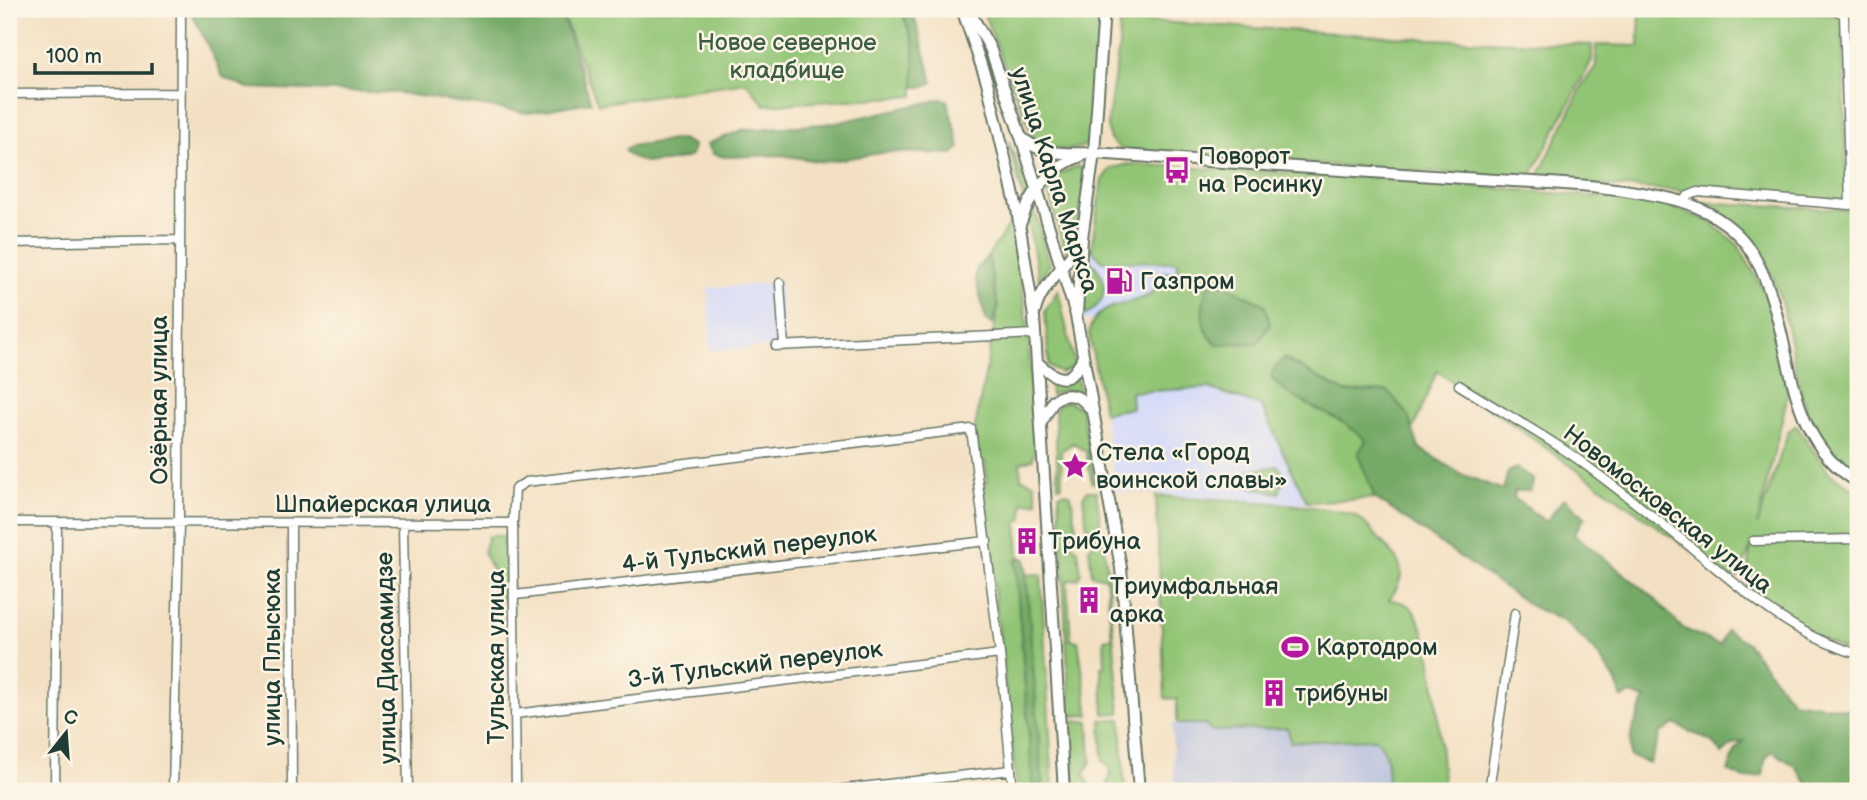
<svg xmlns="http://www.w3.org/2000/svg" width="1867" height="800" viewBox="0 0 1867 800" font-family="'Balsamiq Sans',sans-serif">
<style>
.built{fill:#d3d9f9}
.industrial{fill:#bcc3de}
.green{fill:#91c475;stroke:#588054;stroke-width:2}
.forest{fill:#74aa66;stroke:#4a744d;stroke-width:2}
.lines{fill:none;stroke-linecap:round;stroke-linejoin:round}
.minor-casing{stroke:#697666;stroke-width:11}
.major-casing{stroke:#697666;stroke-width:14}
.minor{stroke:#fff;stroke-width:8}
.major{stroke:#fff;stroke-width:10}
.labels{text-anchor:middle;stroke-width:5;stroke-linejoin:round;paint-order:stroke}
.park-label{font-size:24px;fill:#3c5f44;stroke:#fcf5e5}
.poi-label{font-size:24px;fill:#1f3d34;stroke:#fcf5e5;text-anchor:start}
.street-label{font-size:24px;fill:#1f3d34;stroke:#fcf5e5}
</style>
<rect width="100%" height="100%" fill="#fcf5e5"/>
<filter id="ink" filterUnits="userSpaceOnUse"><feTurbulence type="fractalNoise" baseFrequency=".0143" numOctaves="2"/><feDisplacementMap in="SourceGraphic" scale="14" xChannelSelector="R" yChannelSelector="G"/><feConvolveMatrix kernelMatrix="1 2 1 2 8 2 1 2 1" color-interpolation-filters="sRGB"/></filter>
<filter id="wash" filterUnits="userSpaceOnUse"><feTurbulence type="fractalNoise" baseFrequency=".00686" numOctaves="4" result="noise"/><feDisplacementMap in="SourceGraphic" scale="28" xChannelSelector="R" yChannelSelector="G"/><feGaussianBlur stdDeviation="1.57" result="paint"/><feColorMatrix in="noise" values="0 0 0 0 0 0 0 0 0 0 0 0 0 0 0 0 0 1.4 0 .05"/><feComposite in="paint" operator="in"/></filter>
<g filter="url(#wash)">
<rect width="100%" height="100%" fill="#f3e0c3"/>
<path class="built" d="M1085 248 1183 252 1182 321 1083 320Z
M780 283 784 346 711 351 708 288Z
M1208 384 1264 403 1312 504 1116 491 1103 409 1127 405 1126 390Z"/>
<path class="industrial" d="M1172 724H1205L1211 731 1288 728 1290 741 1376 739 1383 745 1386 755 1388 791H1175Z"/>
<path class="green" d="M560 9H901L914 44V96L765 105 746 82 598 104Z
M982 9H1103L1088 144C1073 153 1051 149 1035 143Z
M1120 9H1143L1142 21 1430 39 1592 45V60L1530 178 1124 151 1110 140 1107 126 1119 46Z
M1640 9H1754L1842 16 1847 202 1536 181 1583 84 1596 66V45L1639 46Z
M1858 15V202H1853L1848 46 1852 18Z
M1008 141 1029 193 1024 201Z
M1128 164 1383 178 1643 201 1669 206 1709 221 1738 245 1761 286 1773 317 1788 393 1757 526 1788 432 1796 425 1829 473 1858 492V655L1802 632 1746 587 1751 546 1739 577H1729L1437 371 1413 430 1407 414 1388 392H1345L1285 359 1311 407 1350 424 1366 441 1358 454 1375 498 1307 502 1261 406 1209 388 1131 392 1132 408 1104 413 1089 334C1093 302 1128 306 1150 295L1155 287 1154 273 1178 272V262L1103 261 1091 249 1102 180 1110 169Z
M1078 166 1085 173V190L1073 245 1069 252 1064 246 1047 189 1056 176Z
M1694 202 1858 210V477C1772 423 1811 306 1748 238 1732 221 1714 213 1694 202Z
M1034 207 1050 264 1039 280 1028 222Z
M1012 220 1028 328 1035 442 1033 459 1020 463 1021 478 1034 483 1038 502 1023 503V519L1017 523 1019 557 1025 559 1027 575 1041 574 1053 791H1017L982 484 987 482 985 462 979 461 975 427 998 308 988 256Z
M1090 261C1110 279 1109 300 1086 315L1083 312 1086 263Z
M1058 290 1075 366 1061 373 1049 366 1045 311Z
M1077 376 1080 392 1065 390 1051 395 1050 380 1066 383Z
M1067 401 1081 408 1095 483H1092L1086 452 1073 443 1061 451 1062 486H1058L1055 411 1058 405Z
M1278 466 1285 476 1279 493 1246 486 1244 478 1247 471Z
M1087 491H1096L1108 575 1120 713 1104 714 1101 667 1105 666 1104 639 1112 638 1106 578 1092 575 1089 548 1093 545 1092 532 1087 526 1083 497Z
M1066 492 1071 495 1076 527 1071 530 1072 545 1078 550 1081 575 1078 579 1067 581 1071 640 1078 641 1089 715 1070 716 1059 494Z
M1156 496C1191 498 1337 503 1359 518 1368 525 1377 537 1385 545 1405 565 1406 578 1389 600 1398 601 1407 602 1413 610 1438 644 1439 747 1444 791H1388C1387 773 1390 752 1376 739L1290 742 1288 728 1211 731 1205 724H1177V699L1165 698Z
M488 536H505L509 541 512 592 505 601 501 600 494 573 483 552Z
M1121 719 1125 791H1105C1106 780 1119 772 1103 761L1101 720Z
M1089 721 1091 762 1084 774 1093 791H1074L1071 722Z"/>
<path class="forest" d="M190 9H560L591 102 528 113 399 93 248 88 223 77Z
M901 9H912L933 82 924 87H914V44Z
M942 99 947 100 960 148 953 154 887 152 824 162 781 155 725 157 713 154 707 144 742 130 836 123Z
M681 139 693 145 691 156C674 162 636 169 625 150L630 146Z
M988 256 998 308 992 324 986 320 975 276 977 268Z
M1219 282 1265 305 1270 324 1258 343 1217 344C1198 328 1201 309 1207 286Z
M1284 359 1345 392 1388 391 1408 415 1419 448 1461 474 1503 490 1508 472 1516 468 1534 480 1530 491H1515L1514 498 1546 522 1564 498 1585 517 1574 534 1653 597 1682 628 1720 645 1726 630 1747 643 1792 701 1858 711V788L1853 787 1851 791H1812L1795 766 1772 751 1765 760 1763 775 1745 779 1728 771 1736 749 1744 741 1733 744 1722 754 1713 742 1674 724 1661 733 1650 763 1630 756 1631 734 1645 699 1631 694 1622 698 1615 680 1595 651 1565 622 1531 606 1375 498 1358 454 1366 441C1338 411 1296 408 1271 377L1274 369Z
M1019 557 1025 559 1043 791H1033L1015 561Z"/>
</g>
<g filter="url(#ink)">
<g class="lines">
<defs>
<path id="minor" d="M9 94 180 93
M1684 202 1688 196 1698 192 1850 205 1844 14 1835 10 1790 9
M9 243 178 240
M780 283 784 346
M776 346 1035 334
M1459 385C1498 410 1539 432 1576 458 1605 479 1633 501 1661 523 1725 572 1778 631 1858 654
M9 522 513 523 515 489 526 482 971 429 1000 654 1013 791
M291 523 292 791
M513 523 516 791
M403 525 408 791
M1753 541 1858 539
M515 595 987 541
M515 714 1000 654
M55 791 57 523
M173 791 179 524 181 9
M826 791 1011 770
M1489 791 1515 613"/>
<path id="major" d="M962 9 987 82 1017 209 1034 317 1064 791
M968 9 990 48 1021 137 1076 315 1121 568 1139 791
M1021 137C1043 157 1066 153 1094 153 1217 162 1341 170 1464 178 1533 183 1613 183 1680 201 1704 208 1731 224 1746 244 1799 316 1773 433 1858 482
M1021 222C1030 193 1051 166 1081 156
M1035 311C1041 284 1069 265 1081 240
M1077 312 1082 238 1094 153 1104 9
M1037 362C1057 381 1071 387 1083 356
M1043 420 1054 400C1070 390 1084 397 1093 413"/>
</defs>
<use href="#minor" class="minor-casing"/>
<use href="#major" class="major-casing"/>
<use href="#minor" class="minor"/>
<use href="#major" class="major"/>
</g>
</g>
<defs>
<symbol id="bus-bare" viewBox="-9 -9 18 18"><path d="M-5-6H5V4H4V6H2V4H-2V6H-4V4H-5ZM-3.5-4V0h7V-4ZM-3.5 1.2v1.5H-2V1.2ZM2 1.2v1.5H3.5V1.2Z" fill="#b5179e" stroke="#fcf5e5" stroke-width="2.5" paint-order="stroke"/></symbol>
<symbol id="fuel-bare" viewBox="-9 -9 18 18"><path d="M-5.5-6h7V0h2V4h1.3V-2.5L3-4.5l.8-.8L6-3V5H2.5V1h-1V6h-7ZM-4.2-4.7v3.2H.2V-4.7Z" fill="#b5179e" stroke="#fcf5e5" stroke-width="2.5" paint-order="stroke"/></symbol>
<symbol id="sight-bare" viewBox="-9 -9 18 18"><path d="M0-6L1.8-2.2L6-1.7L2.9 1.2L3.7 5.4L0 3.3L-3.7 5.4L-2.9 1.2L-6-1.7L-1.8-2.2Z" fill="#b5179e" stroke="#fcf5e5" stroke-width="2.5" paint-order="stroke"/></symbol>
<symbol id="building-bare" viewBox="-9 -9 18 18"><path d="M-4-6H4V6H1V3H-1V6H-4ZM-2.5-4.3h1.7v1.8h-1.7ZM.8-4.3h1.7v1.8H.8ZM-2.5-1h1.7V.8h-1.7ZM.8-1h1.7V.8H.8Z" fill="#b5179e" stroke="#fcf5e5" stroke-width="2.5" paint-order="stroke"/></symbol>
<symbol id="stadium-bare" viewBox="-9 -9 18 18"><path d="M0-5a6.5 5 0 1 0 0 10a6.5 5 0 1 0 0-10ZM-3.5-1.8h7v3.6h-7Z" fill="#b5179e" stroke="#fcf5e5" stroke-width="2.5" paint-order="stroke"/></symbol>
</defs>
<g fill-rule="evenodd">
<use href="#bus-bare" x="1158" y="151" width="38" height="38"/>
<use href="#fuel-bare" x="1100" y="262" width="38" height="38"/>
<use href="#sight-bare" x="1056" y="447" width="38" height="38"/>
<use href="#building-bare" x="1008" y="522" width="38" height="38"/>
<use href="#building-bare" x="1070" y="581" width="38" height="38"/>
<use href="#stadium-bare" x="1276" y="628" width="38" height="38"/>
<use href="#building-bare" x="1255" y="674" width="38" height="38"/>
</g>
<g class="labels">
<g class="park-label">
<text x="787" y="50">Новое северное<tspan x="787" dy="28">кладбище</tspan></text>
</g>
<g class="poi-label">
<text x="1198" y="164">Поворот<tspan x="1198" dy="28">на Росинку</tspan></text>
<text x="1140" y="289">Газпром</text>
<text x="1096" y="460">Стела «Город<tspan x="1096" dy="28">воинской славы»</tspan></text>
<text x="1048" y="549">Трибуна</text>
<text x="1110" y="594">Триумфальная<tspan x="1110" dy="28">арка</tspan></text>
<text x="1316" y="655">Картодром</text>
<text x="1295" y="701">трибуны</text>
</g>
<g class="street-label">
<text transform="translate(1055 180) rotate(72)" y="8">улица Карла Маркса</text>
<text transform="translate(159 400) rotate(-90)" y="8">Озёрная улица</text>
<text x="383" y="512">Шпайерская улица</text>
<text transform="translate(1668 509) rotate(38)" y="8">Новомосковская улица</text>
<text transform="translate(749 549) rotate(-7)" y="8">4-й Тульский переулок</text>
<text transform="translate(272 657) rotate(-90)" y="8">улица Плысюка</text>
<text transform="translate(496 657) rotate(-90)" y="8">Тульская улица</text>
<text transform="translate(386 658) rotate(-91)" y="8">улица Диасамидзе</text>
<text transform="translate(755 664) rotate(-7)" y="8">3-й Тульский переулок</text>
</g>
</g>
<rect width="1867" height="800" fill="none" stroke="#fcf5e5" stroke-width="35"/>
<g transform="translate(66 733) rotate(17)" stroke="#fcf5e5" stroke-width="5" paint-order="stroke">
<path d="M0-5L12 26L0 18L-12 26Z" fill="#1f3d34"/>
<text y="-10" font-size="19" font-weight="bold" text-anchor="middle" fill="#1f3d34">С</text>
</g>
<path d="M35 63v10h117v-10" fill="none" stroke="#1f3d34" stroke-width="3.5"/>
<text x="46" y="63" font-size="21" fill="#1f3d34" stroke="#fcf5e5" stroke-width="5" paint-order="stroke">100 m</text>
</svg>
